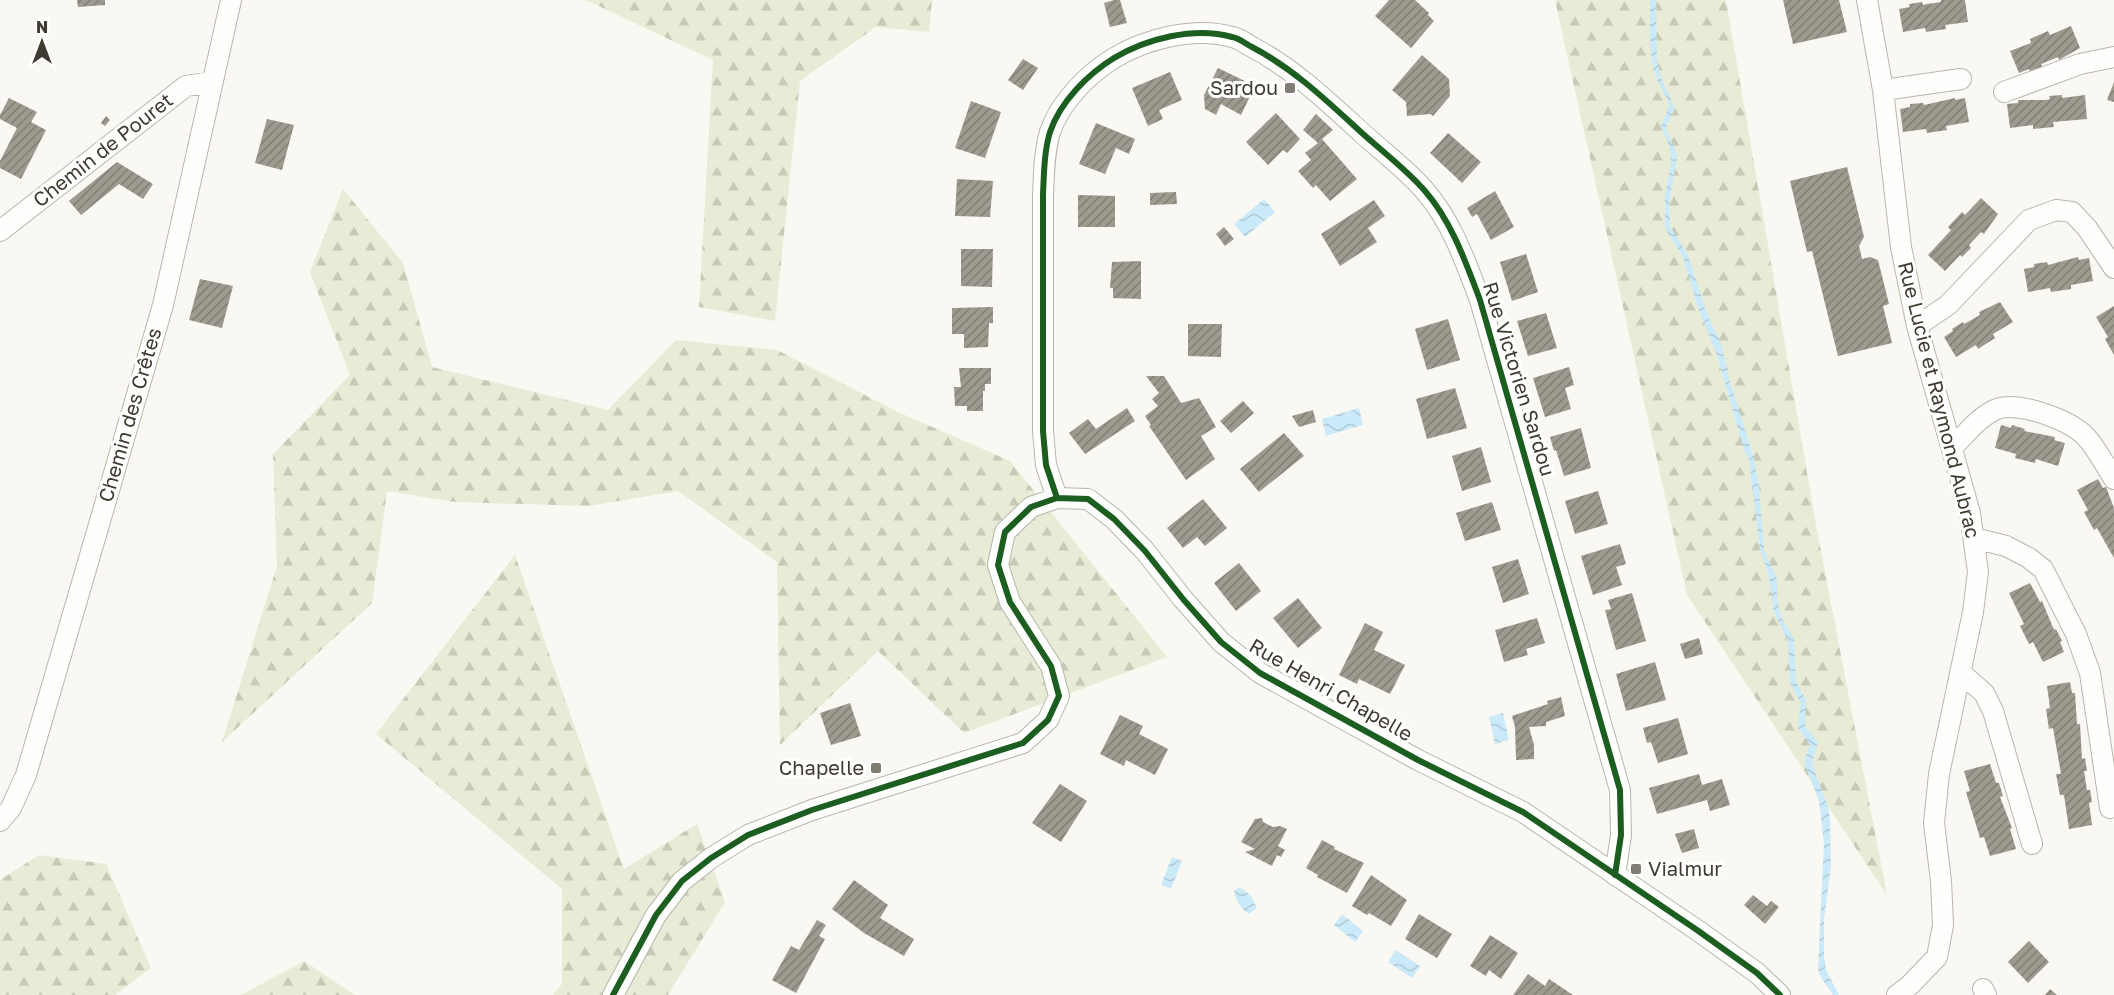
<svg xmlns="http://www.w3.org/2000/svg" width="2114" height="995" viewBox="0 0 2114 995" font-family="'Golos Text',sans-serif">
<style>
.forest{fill:url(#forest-firs)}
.water{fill:url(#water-waves)}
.building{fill:url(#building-hatch)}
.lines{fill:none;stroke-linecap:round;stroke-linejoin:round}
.street-casing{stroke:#b9b5ae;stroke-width:22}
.street{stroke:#fefefd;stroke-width:20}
.cycleway-casing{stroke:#fff;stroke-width:10}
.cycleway{stroke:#1b5e20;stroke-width:6}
.poi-dot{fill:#817d74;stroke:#fff;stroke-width:2}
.labels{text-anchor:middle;stroke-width:6;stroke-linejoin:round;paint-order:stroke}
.poi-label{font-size:20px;fill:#403b30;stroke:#fff;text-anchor:end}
.street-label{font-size:20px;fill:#403b30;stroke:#fff}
</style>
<defs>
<pattern id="forest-firs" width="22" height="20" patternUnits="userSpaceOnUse" patternTransform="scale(1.5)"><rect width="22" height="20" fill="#e8ebd5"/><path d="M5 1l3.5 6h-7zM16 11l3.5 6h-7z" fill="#c8cab7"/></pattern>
<pattern id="water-waves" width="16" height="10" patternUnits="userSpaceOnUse" patternTransform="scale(1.5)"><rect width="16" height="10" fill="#cbeaf9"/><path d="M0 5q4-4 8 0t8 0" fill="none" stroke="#afcad6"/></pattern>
<pattern id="building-hatch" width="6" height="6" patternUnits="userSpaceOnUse" patternTransform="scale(1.5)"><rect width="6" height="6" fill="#9e9a90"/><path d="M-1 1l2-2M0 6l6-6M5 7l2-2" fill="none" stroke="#827f76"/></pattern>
</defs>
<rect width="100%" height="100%" fill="#faf8f2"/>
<path class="forest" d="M586 0H932L929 32 876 27 800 81 775 321 699 307 713 60Z
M1555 0H1726L1816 525 1887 895 1687 595Z
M343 189 403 263 432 367 608 410 676 340 777 350 898 412 1010 461 1167 657 964 733 878 651 780 745 777 562 678 491 589 506 455 502 387 491 372 603 222 742 277 566 273 454 350 375 310 272Z
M515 555 624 869 697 824 725 902 668 995H553L562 984V889L376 734Z
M39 855 106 864 151 968 115 995H0V880Z
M304 961 355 995H241Z"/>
<path class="water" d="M1650 0H1656L1657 60 1661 77 1675 109 1667 124 1666 131 1675 148 1677 158 1669 202 1670 226 1688 255 1707 314 1720 341 1730 382 1753 455 1759 486 1764 550 1777 579V598L1781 617 1794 639 1796 682 1806 700 1805 726 1818 742 1812 763 1828 807 1830 819 1831 865 1824 920V956L1826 970 1839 995H1833L1820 976 1818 969 1824 844 1819 801 1805 765V758L1810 745 1798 728 1801 703 1790 683 1788 642 1774 612 1768 572 1760 550 1749 459 1745 453 1716 352 1699 311 1683 257 1665 228V196L1671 164 1670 148 1661 126 1669 107C1668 96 1659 87 1656 76 1648 52 1650 25 1650 0Z
M1264 199 1275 212 1245 237 1234 224Z
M1359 408 1363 425 1326 436 1322 419Z
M1503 713 1509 740 1495 744 1489 717Z
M1172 857 1182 861 1171 889 1161 885Z
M1240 887 1251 896 1257 908 1249 914C1240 908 1236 901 1234 891Z
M1342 914 1363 931 1355 942 1334 925Z
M1396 950 1420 966 1412 978 1388 962Z"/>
<path class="building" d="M77 0H105V5L78 7Z
M1114 0H1120L1127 23 1110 27 1104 3Z
M1389 0H1415L1429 13 1428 15 1434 21 1411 48 1375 16Z
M1783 0H1839L1847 32 1793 44Z
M1941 0H1965L1968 22 1945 25 1946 29 1926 32 1925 28 1903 32 1899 9 1910 7 1909 4 1922 2 1923 5 1927 4 1941 2Z
M2071 26 2080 48 2059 60 2058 57 2041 64 2042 67 2030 72 2029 69 2019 73 2010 51 2031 43 2030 39 2048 31 2050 35Z
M1422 55 1449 79 1450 96 1433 116 1430 114 1407 116 1406 102 1392 90Z
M1023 59 1038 68 1023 90 1008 80Z
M1218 68 1255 86 1241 115 1221 104 1216 115 1205 109 1204 95Z
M1170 72 1182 100 1159 110 1163 119 1148 126 1132 88Z
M2114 82V102L2107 100Z
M2062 95V98L2085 95 2087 119 2053 122 2054 127 2033 129V125L2010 128 2007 104 2018 103V100H2046L2050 99 2049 96Z
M9 98 37 112 31 122 46 130 21 179 0 168V161L17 128 0 119V115Z
M1955 98V100L1965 98 1969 122 1946 126 1947 130 1927 133 1926 129 1903 132 1900 109 1910 107V104L1923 103 1924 105Z
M971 101 1001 112 985 158 955 148Z
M1276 113 1300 139 1287 153 1283 150 1268 165 1246 142Z
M1316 114 1333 130 1322 139 1357 179 1330 201 1316 185 1313 188 1298 171 1311 160 1305 153 1318 143 1303 130Z
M106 116 110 120 105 126 101 123Z
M267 119 294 125 282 170 255 163Z
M1096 123 1135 139 1129 154 1116 148 1105 174 1079 164Z
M1448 133 1481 162 1462 183 1430 153Z
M117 162 153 184 143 199 119 184 81 215 69 201Z
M1847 167 1864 237 1859 246 1862 259 1870 257 1878 260 1889 304 1883 306 1892 343 1838 356 1812 251 1807 252 1790 181Z
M957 179 993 181 990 217 955 216Z
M1495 191 1514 227 1491 240 1477 214 1472 217 1467 208Z
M1176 192 1177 204 1150 205V193Z
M1078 195 1115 196V227H1078Z
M1981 198 1998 214 1984 234 1981 232 1969 245 1971 248 1962 257 1960 255 1945 271 1928 255 1951 230 1948 227 1962 212 1965 215Z
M1374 200 1385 216 1368 228 1377 242 1340 266 1321 234Z
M1224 227 1234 239 1225 246 1216 234Z
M961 249H993L992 287 961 286Z
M1526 254 1538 292 1512 301 1500 262Z
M2078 257 2079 260 2089 258 2093 281 2071 285V289L2051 292 2050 288 2028 292 2024 269 2034 267V264L2047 262 2048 265Z
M1141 261V299L1113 298V288H1110L1112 262Z
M200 279 233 286 222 328 189 320Z
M2000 302 2013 322 1993 334 1995 338 1978 349 1976 345 1956 357 1944 337 1953 331 1952 329 1963 322 1964 324 1980 315 1979 312Z
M2114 306V355L2105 339 2108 337 2096 317Z
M993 307V323H989L988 347 964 348V334H952V308Z
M1546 313 1557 348 1528 356 1517 321Z
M1448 319 1460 360 1427 370 1415 329Z
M1188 324H1222L1221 357 1188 356Z
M1569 367 1574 385 1565 388 1571 409 1545 417 1533 378Z
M959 368H991V384H985V391H983V411H967V406H955L954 387H961Z
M1146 376H1164L1181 403 1199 398 1216 427 1201 436 1215 459 1186 480 1149 426 1151 425 1145 416 1158 406 1152 399 1159 393Z
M1455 388 1467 428 1427 439 1416 399Z
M1243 401 1254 413 1231 433 1220 421Z
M1127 408 1135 421 1085 454 1069 433 1088 419 1096 429Z
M1313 410 1316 422 1299 427 1292 416Z
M2001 425 2011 428 2012 425 2025 429 2024 431 2055 437 2054 440 2065 443 2058 466 2036 459 2035 463 2015 458 2016 454 1995 448Z
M1581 428 1591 468 1564 476 1556 450 1554 451 1550 437Z
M1284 433 1304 456 1259 492 1240 469Z
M1481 447 1491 482 1462 491 1452 456Z
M2098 479 2103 488 2106 487 2114 508V558L2097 528 2094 530 2084 512 2088 510 2077 490Z
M1598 491 1608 524 1575 534 1565 501Z
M1203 499 1227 528 1205 546 1197 537 1183 548 1167 528Z
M1492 502 1501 530 1465 541 1456 513Z
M1620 544 1626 564 1616 567 1622 585 1593 595 1581 556Z
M1518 559 1529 594 1503 603 1492 567Z
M1239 563 1261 591 1236 611 1214 583Z
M2030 583 2040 602 2042 601 2054 630 2056 629 2062 641 2060 642 2064 652 2043 662 2033 642 2029 644 2020 626 2024 624 2009 593Z
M1632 593 1646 641 1616 650 1605 610 1611 609 1608 600Z
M1298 598 1322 628 1298 648 1273 618Z
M1537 618 1545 643 1526 649 1528 655 1504 662 1495 630Z
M1365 623 1383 632 1374 650 1405 665 1390 694 1359 679 1357 684 1339 675Z
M1699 638 1703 654 1685 659 1680 644Z
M1655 662 1666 700 1626 711 1616 674Z
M2070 682 2072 693H2075L2077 724H2080L2082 759 2085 758 2087 771H2084L2087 790H2090L2092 802 2089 803 2092 825 2069 829 2064 795H2060L2056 774H2061L2053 728 2049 729 2046 709 2050 708 2047 686Z
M1561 697 1565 716 1546 722V726L1529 727 1534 745V759L1516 760 1515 727 1512 716 1548 704 1547 701Z
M850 703 861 736 831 745 820 713Z
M1120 715 1143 726 1139 734 1168 749 1155 775 1126 760 1124 766 1100 754Z
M1678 718 1688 754 1658 763 1651 742 1647 743 1643 728Z
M1990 764 1996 783H1999L2003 796 2000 797 2012 828 2010 829 2016 849 1990 856 1984 837 1980 838 1966 792 1970 791 1964 771Z
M1699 774 1702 785 1722 779 1730 805 1710 811 1707 800 1657 814 1649 788Z
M1060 784 1087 801 1061 842 1032 823Z
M1262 818 1263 822 1273 827 1280 826 1287 829 1278 846 1285 850 1281 857 1277 855 1272 866 1245 852 1255 849 1241 842 1255 819Z
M1694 829 1699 848 1682 853 1675 834Z
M1322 840 1335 847 1334 849 1364 863 1347 893 1317 877 1318 875 1306 868Z
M1371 875 1407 900 1391 926 1369 913 1367 915 1352 906Z
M854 880 888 905 880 918 914 939 904 956 864 933 832 909Z
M1753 895 1767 906 1771 901 1779 907 1765 924 1744 905Z
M1419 914 1452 934 1437 958 1405 939Z
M817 920 826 925 819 936 825 939 796 993 772 980 791 946 799 950Z
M1490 935 1518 953 1501 979 1489 970 1486 976 1470 966Z
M2029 941 2049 962 2028 983 2008 962Z
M1528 974 1545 986 1549 979 1573 995H1513Z
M2050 989 2057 995H2045Z"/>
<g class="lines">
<defs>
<path id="street" d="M1867 0 1883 90 1901 247 1917 326 1970 513 1978 572 1973 612 1939 774 1934 823 1941 881 1943 925 1937 957 1909 986 1897 995
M1883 90 1961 79
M2004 92 2080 64 2114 57
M0 231 186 86 212 82
M1917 326 1948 305 2029 220 2056 210 2072 212 2087 228 2114 268
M1952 448C1966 434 1978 417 1997 409 2018 401 2071 420 2086 437 2097 449 2105 465 2114 479
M1057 498 1046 465 1043 431V195C1044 174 1044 152 1050 132 1060 102 1088 74 1114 58 1146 39 1194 26 1232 37 1239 38 1246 44 1252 47 1294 69 1327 101 1362 133 1383 152 1407 170 1425 191 1452 222 1466 263 1480 300L1620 790 1621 835 1615 875
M1974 538 2006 546 2029 558 2043 569 2076 634 2090 673 2110 808
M1961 673 1984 693 1993 711 2032 844
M0 821 11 808 26 775 163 305 231 0
M1983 989 1986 995
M613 995 656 915 682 881 711 858 748 835 812 810 1023 743 1048 720 1059 696 1051 666 1010 602 998 565 1005 532 1031 507 1057 498 1088 499 1114 519 1145 551 1183 599 1221 642 1260 673 1418 760 1523 812 1697 930 1757 973 1780 995"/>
</defs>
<use href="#street" class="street-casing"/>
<use href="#street" class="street"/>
<defs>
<path id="cycleway" d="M1057 498 1046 465 1043 431V195C1044 174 1044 152 1050 132 1060 102 1088 74 1114 58 1146 39 1194 26 1232 37 1239 38 1246 44 1252 47 1294 69 1327 101 1362 133 1383 152 1407 170 1425 191 1452 222 1466 263 1480 300L1620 790 1621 835 1615 875
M613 995 656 915 682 881 711 858 748 835 812 810 1023 743 1048 720 1059 696 1051 666 1010 602 998 565 1005 532 1031 507 1057 498 1088 499 1114 519 1145 551 1183 599 1221 642 1260 673 1418 760 1523 812 1697 930 1757 973 1780 995"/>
</defs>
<use href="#cycleway" class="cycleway-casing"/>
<use href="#cycleway" class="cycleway"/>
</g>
<g class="poi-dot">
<rect x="1284" y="82" width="12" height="12" rx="3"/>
<rect x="870" y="762" width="12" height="12" rx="3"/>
<rect x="1630" y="863" width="12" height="12" rx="3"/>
</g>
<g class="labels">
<g class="poi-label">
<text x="1278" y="95">Sardou</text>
<text x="864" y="775">Chapelle</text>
<text x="1648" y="876" text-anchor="start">Vialmur</text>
</g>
<g class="street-label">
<text transform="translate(103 150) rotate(-38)" y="7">Chemin de Pouret</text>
<text transform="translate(1519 379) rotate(73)" y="7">Rue Victorien Sardou</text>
<text transform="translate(1939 400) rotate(76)" y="7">Rue Lucie et Raymond Aubrac</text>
<text transform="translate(130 415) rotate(-74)" y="7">Chemin des Crêtes</text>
<text transform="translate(1331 690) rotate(30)" y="7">Rue Henri Chapelle</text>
</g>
</g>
<g transform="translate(42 42)" stroke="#ffffff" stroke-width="4.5" paint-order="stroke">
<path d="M0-4.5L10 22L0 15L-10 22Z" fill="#403b30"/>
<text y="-9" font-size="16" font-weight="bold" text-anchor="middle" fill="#403b30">N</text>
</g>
</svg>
